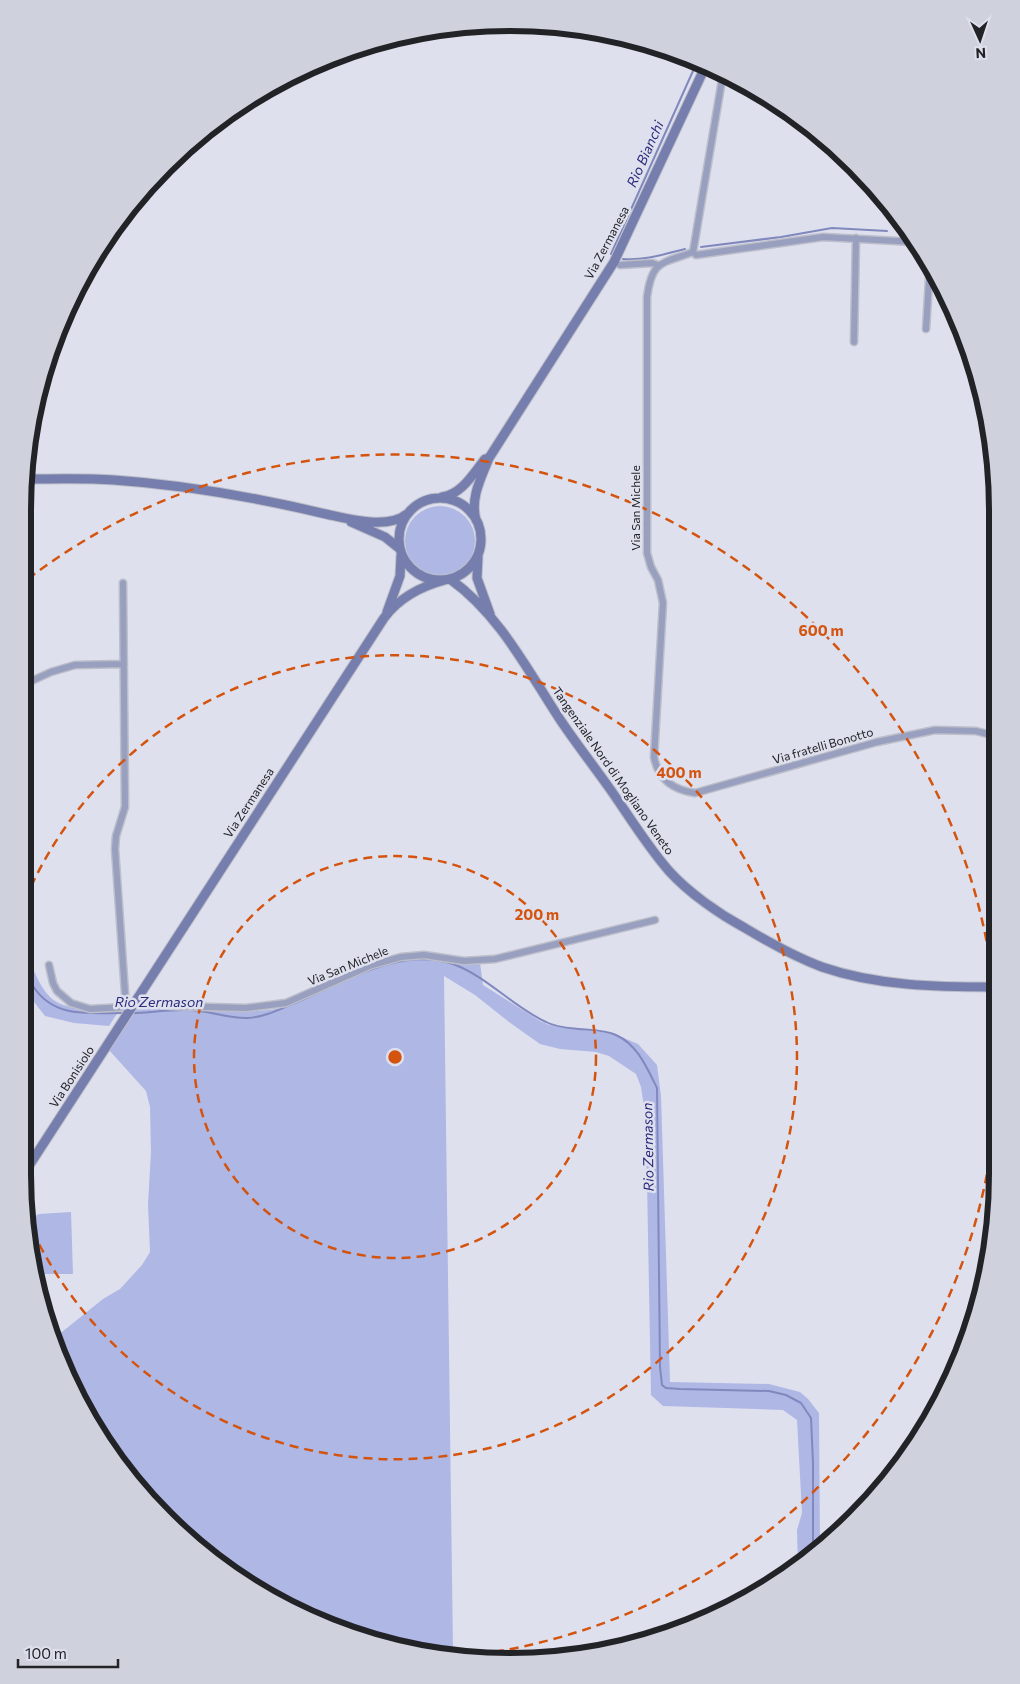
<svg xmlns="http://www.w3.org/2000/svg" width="1020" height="1684" viewBox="0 0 1020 1684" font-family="Commissioner,sans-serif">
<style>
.green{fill:#afb7e5}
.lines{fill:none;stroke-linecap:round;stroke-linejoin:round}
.stream{stroke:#8088be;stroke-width:2}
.minor-casing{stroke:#bcbec9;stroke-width:9}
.secondary-casing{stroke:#bcbec9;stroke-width:11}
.minor{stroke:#999fbf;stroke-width:6}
.secondary{stroke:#767ead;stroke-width:9}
.ring{fill:none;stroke:#d4540f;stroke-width:2.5;stroke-dasharray:9 6}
.labels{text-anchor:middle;stroke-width:5;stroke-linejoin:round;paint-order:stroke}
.street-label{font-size:12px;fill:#222327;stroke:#dee0ed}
.water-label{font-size:14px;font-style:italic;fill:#2b2a7c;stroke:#dee0ed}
.rim{fill:none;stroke:#222327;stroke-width:6}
.centre{fill:#d4540f;stroke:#dee0ed;stroke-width:2.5}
.ring-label{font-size:15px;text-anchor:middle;font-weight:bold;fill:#d4540f;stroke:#dee0ed;stroke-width:5;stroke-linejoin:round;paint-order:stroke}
</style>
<rect width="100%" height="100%" fill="#dee0ed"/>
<path class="green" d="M405 541a35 35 0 1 1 70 0a35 35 0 1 1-70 0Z
M24 959H29C34 971 40 987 50 997 63 1011 100 1010 118 1012L109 1026 74 1023 45 1016 24 989Z
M413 959 480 963 483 985 540 1021 549 1025 572 1029 612 1033 638 1044 657 1065 661 1096 670 1382 769 1384 800 1392 808 1399 819 1413 820 1547 798 1565 797 1530 802 1513 797 1420 783 1410 663 1406 651 1395 647 1181 644 1107 641 1087 636 1074 609 1056 596 1052 560 1049 540 1044 509 1022 475 995 444 976 453 1652 354 1636 294 1611 213 1561 123 1471 73 1390 52 1340 103 1299 120 1289 142 1265 150 1252 148 1204 151 1152 150 1107 146 1091 109 1050 136 1006C160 1009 184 1009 209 1009 235 1010 263 1014 289 1006 331 991 367 963 413 959Z
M71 1212 73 1274H39L31 1218 39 1214Z"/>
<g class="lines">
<path class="stream" d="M701 247 781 237 832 228 887 231
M611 254 697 62
M623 259C643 261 665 254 685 249
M24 964C27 971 29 979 33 986 54 1019 90 1013 124 1013
M131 1013C150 1013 169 1009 188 1010 208 1010 228 1019 248 1018 265 1017 280 1009 295 1003 342 983 400 946 453 964 488 977 513 1007 546 1022 555 1027 569 1028 579 1029 591 1030 606 1030 616 1035 638 1045 647 1068 657 1088L660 1367 662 1385 666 1388 680 1389 769 1391 786 1395 801 1403 811 1418 813 1463V1553"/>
<defs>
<path id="minor" d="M722 72 723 74 693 252C661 264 652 260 647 297V553L651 567 658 580 663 603 654 757C658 779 673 790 695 793L877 742 935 730 976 731 995 736
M693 252 696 255 823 237 915 242
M620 265 652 263 658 265
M926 329 930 264
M854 342 856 238
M123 583 125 807 116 836 115 849 126 1007
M25 684 51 672 75 665 124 664
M49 965 53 983 57 991 71 1003 90 1009 126 1007 136 1002 172 1006 246 1008 286 1003 372 965 401 957 424 955 464 961 495 959 655 920"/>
<path id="secondary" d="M26 479C55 479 85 478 114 480 187 485 259 498 330 515 352 520 389 529 407 514
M442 497C462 494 473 474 485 459
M399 539a41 41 0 1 1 82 0a41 41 0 1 1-82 0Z
M476 520C470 498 481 478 489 458L614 262 706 65
M351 522 385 537 400 549
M478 557 477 578 490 614
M450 579C499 614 527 669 559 718 575 742 593 765 610 789 629 816 647 846 669 871 689 893 719 914 745 928 770 943 795 957 822 967 877 986 937 987 994 987
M387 612 400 576 401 555
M23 1175 384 618C399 598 422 586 445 580"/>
</defs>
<use href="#minor" class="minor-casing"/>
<use href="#secondary" class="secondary-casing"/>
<use href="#minor" class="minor"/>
<use href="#secondary" class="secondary"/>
</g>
<g class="ring">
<circle cx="395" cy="1057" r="201"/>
<path d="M25 900A402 402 0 1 1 32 1230"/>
<path d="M994 1130A603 603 0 0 1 474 1655M28 579A603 603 0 0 1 994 989"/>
</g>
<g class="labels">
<g class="street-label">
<text transform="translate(607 243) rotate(-62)" y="4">Via Zermanesa</text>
<text transform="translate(636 508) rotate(-90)" y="4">Via San Michele</text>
<text transform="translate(823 746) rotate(-16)" y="4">Via fratelli Bonotto</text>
<text transform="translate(613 771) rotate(55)" y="4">Tangenziale Nord di Mogliano Veneto</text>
<text transform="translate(249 803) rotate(-57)" y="4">Via Zermanesa</text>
<text transform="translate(348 966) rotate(-22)" y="4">Via San Michele</text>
<text transform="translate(72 1077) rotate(-57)" y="4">Via Bonisiolo</text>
</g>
<g class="water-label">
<text transform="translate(645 154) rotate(-66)" y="5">Rio Bianchi</text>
<text x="159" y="1007">Rio Zermason</text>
<text transform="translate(648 1147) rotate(-91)" y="5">Rio Zermason</text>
</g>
</g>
<path d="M0 0H1020V1684H0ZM510 31H510A479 479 0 0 1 989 510V1174A479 479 0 0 1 510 1653H510A479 479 0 0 1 31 1174V510A479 479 0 0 1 510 31Z" fill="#cfd1dd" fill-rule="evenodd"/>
<path class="rim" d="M510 31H510A479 479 0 0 1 989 510V1174A479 479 0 0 1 510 1653H510A479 479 0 0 1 31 1174V510A479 479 0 0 1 510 31Z"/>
<circle cx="395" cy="1057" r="8" class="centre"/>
<g class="ring-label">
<text x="821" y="636">600 m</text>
<text x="679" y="778">400 m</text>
<text x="537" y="920">200 m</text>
</g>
<g transform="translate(980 40) rotate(177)" stroke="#dee0ed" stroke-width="4" paint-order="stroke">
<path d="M0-4L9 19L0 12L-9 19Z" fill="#222327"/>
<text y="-8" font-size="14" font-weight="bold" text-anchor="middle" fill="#222327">N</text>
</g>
<path d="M18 1659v8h100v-8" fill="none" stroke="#222327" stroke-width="2.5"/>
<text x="25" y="1659" font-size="15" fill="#222327" stroke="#dee0ed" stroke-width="4" paint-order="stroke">100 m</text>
</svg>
